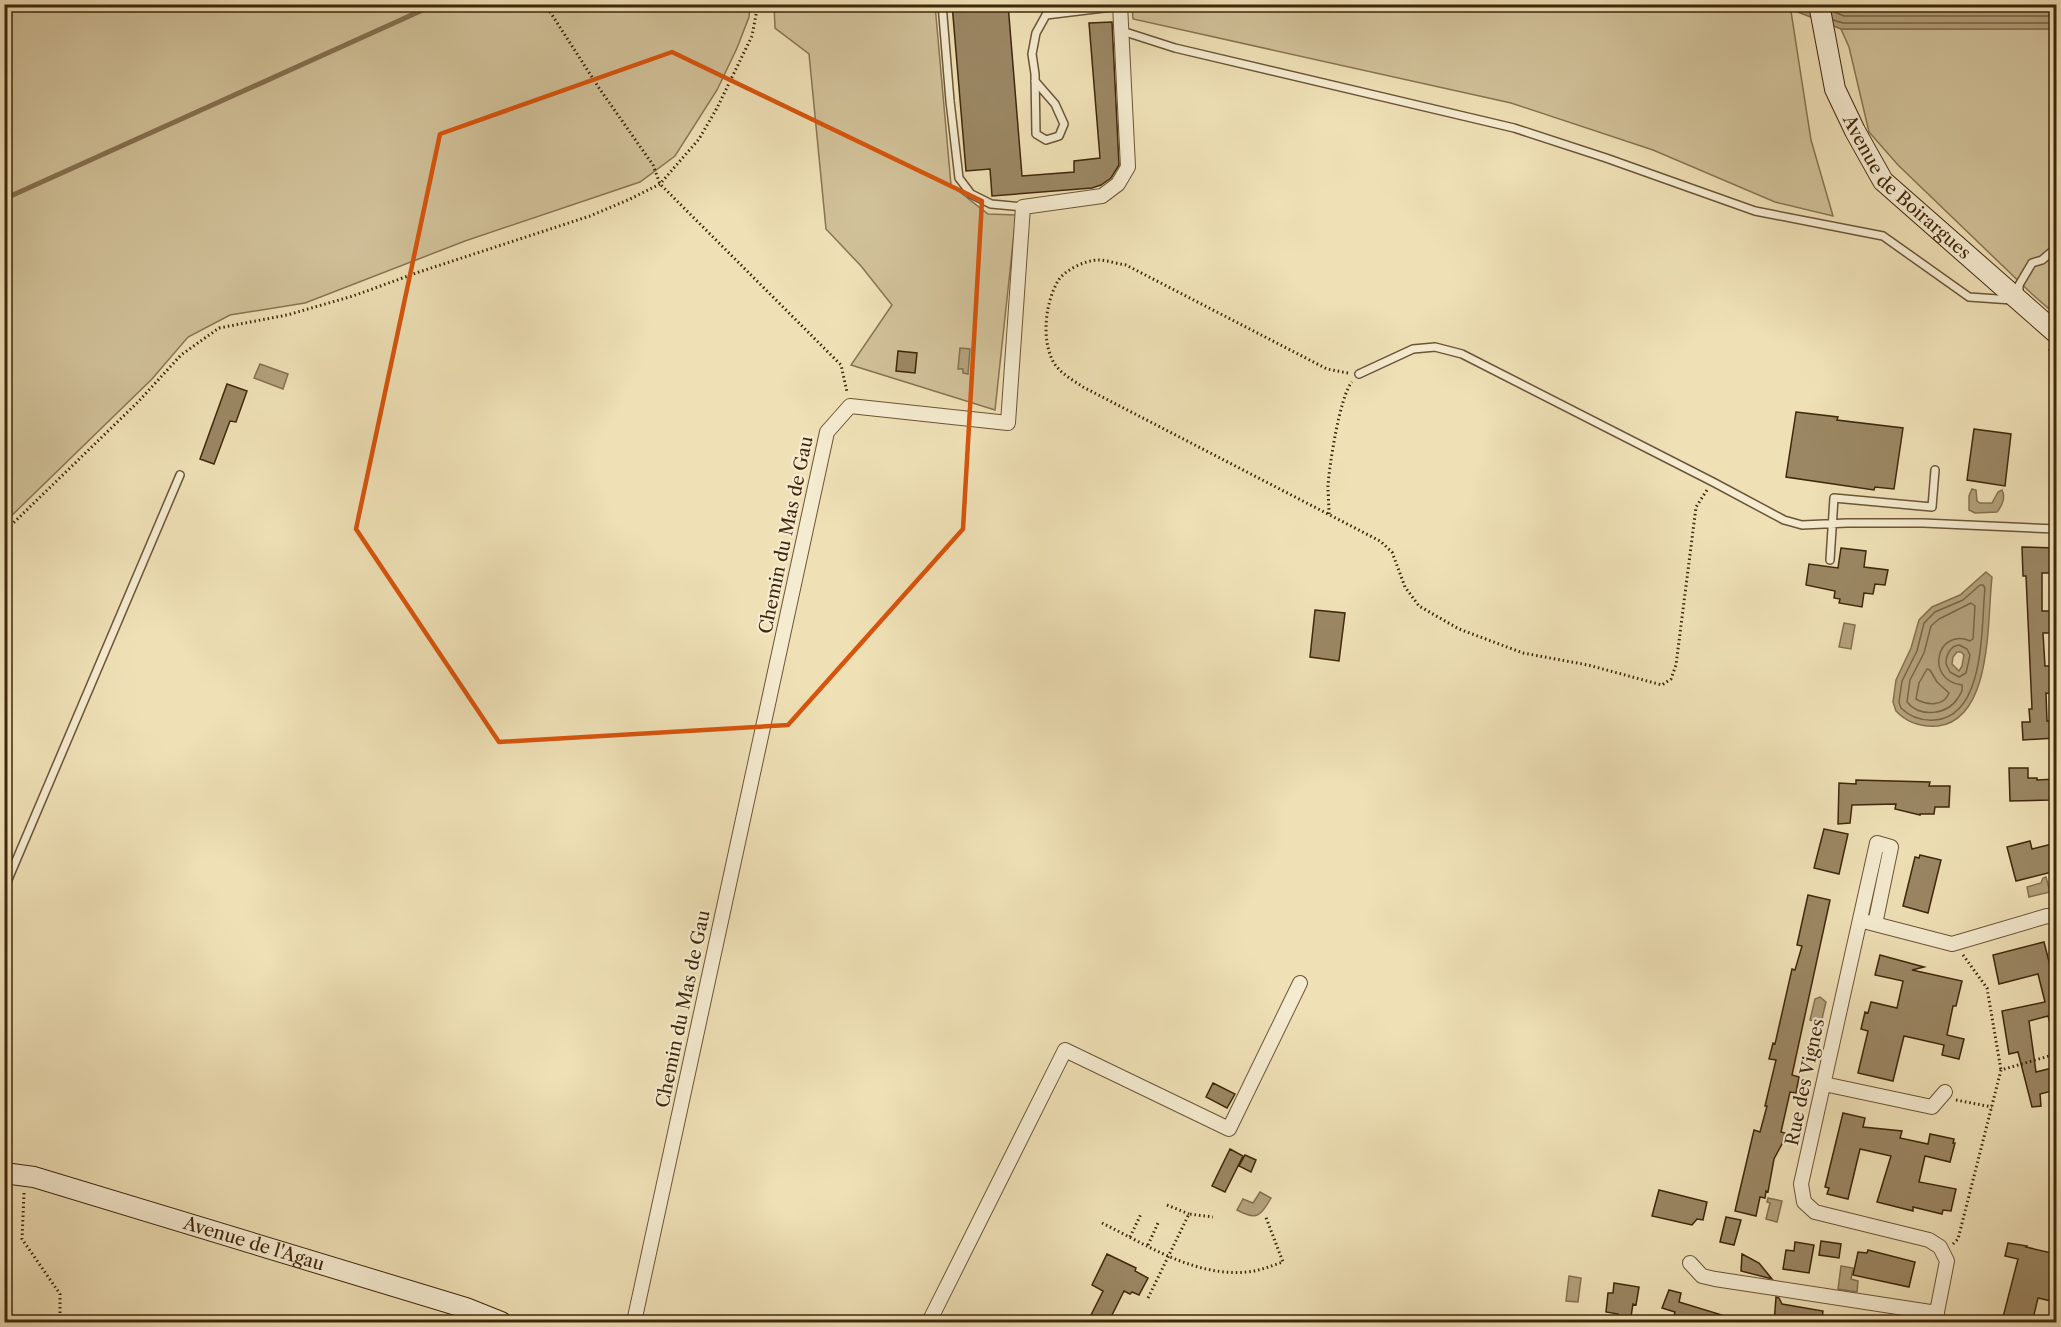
<svg xmlns="http://www.w3.org/2000/svg" width="2061" height="1327" viewBox="0 0 2061 1327" font-family="'Libre Caslon Text',serif">
<style>
.green{fill:#d1c199;stroke:#887452;stroke-width:1.5}
.water{fill:#b3a17c;stroke:#85704f;stroke-width:1.5;fill-rule:evenodd}
.lines{fill:none;stroke-linecap:round;stroke-linejoin:round}
.shore{stroke:#796444;stroke-width:1.5}
.stream{stroke:#85704f;stroke-width:5}
.building{fill:#9b8764;stroke:#3f270b;stroke-width:1.5}
.lane-casing{stroke:#6b5536;stroke-width:10}
.street-casing{stroke:#6b5536;stroke-width:16}
.secondary-casing{stroke:#3f270b;stroke-width:22}
.path{stroke:#3f270b;stroke-width:3;stroke-dasharray:1.5 3;stroke-linecap:butt}
.lane{stroke:#f5ebd0;stroke-width:7}
.street{stroke:#f5ebd0;stroke-width:14}
.secondary{stroke:#f5ebd0;stroke-width:20}
.marked{fill:none;stroke:#d7540c;stroke-width:4.5;stroke-linejoin:round}
.labels{text-anchor:middle;stroke-width:4.5;stroke-linejoin:round;paint-order:stroke}
.street-label{font-size:18px;fill:#3f270b;stroke:#f5ebd0}
</style>
<rect width="100%" height="100%" fill="#efe0b6"/>
<filter id="stains"><feTurbulence type="fractalNoise" baseFrequency=".00333" numOctaves="4"/><feColorMatrix values="0 0 0 0 .2 0 0 0 0 .09 0 0 0 0 .02 0 0 0 .5 -.17"/></filter>
<radialGradient id="worn" r=".72"><stop offset=".6" stop-color="#630" stop-opacity="0"/><stop offset="1" stop-color="#630" stop-opacity=".3"/></radialGradient>
<path class="green" d="M5 4H750V5L749 17 737 48 717 90 675 156 640 182 465 241 305 303 230 315 188 337 152 379 5 522Z
M774 5H935L951 185 988 214 1016 215 995 410 851 365 892 305 861 266 826 229 809 54 775 28Z
M1132 5H1790L1811 140 1833 216 1775 202 1653 150 1511 103 1133 19Z
M1841 29H2056V315L2032 294 1898 165 1869 132 1849 47Z
M4 1316 55 1321 61 1322H5Z"/>
<path class="water" d="M1790 5H2056V29H1841L1790 9Z
M960 348 970 349 968 374 963 373V369H958Z
M260 364 288 374 283 389 254 378Z
M1972 489 1976 490 1977 501 1980 503H1992L1998 492 2002 490C2006 497 2002 506 1997 512L1975 513 1969 510V496Z
M1986 572 1992 577C1987 619 1993 719 1938 726 1922 727 1907 723 1896 711L1893 702 1896 680 1911 648 1919 620 1932 607 1960 595ZM1957 652H1961L1964 655 1962 666 1959 671 1952 664 1953 657Z
M1844 623 1855 625 1851 649 1839 647Z
M2046 877 2050 892 2029 897 2027 887 2041 883 2043 878Z
M1820 997 1826 1002 1821 1023 1810 1020 1815 999Z
M1260 1192 1271 1198C1261 1216 1257 1221 1237 1210L1243 1199 1253 1203Z
M1768 1198 1782 1201 1777 1222 1766 1219 1770 1203 1767 1202Z
M1841 1266 1853 1268 1851 1279 1858 1281 1857 1292 1838 1289Z
M1569 1276 1581 1278 1578 1302 1566 1301Z"/>
<g class="lines">
<path class="shore" d="M1840 4 1846 7 2056 6
M1832 11 1844 16H2056
M1833 20 1843 23H2056
M1980 585H1983L1985 588C1981 625 1986 716 1935 720 1922 721 1910 717 1901 708L1899 702 1902 681 1917 651 1924 623 1935 612 1963 600Z
M1971 603 1975 606 1973 639 1970 641C1937 627 1924 680 1962 685 1963 691 1961 693 1958 698 1947 715 1920 718 1907 702L1910 680 1924 653 1931 626 1939 619Z
M1959 645 1967 649 1970 655 1966 673 1959 677 1950 672 1946 664C1946 655 1950 646 1959 645Z
M1927 669 1930 670 1937 682 1949 693C1944 706 1928 706 1916 699L1919 683Z"/>
<path class="stream" d="M4 199 436 4"/>
</g>
<path class="building" d="M952 4H1008L1022 176 1074 172V161L1100 158 1089 23 1112 22 1119 165 1111 178 1101 185 1092 188 992 196 990 169 966 171Z
M898 351 917 353 915 373 896 371Z
M227 384 247 391 236 422 230 421 214 464 200 459Z
M1796 412 1838 417 1837 420 1903 428 1894 489 1875 487 1874 490 1786 477Z
M1974 429 2011 434 2005 486 1967 480Z
M2022 547 2056 548V573H2042V611H2050L2051 633H2043L2045 666H2053L2054 694 2046 693 2047 721H2055V738L2023 740 2022 722H2030L2029 709H2032L2026 576H2023Z
M1841 548 1866 551 1864 567 1888 570 1885 585 1875 584 1873 594 1864 593 1862 607 1839 603 1840 599 1834 598 1835 591 1806 585 1809 564 1838 568Z
M1315 610 1345 613 1339 661 1310 657Z
M2009 768H2028V778H2037V780L2056 779V795H2050V800L2010 801Z
M1856 780 1930 782 1929 786H1950L1949 807H1935L1934 814H1920V815L1895 809 1896 804 1852 805 1850 823 1838 824 1839 783 1856 784Z
M1824 829 1848 834 1839 874 1814 868Z
M2030 841 2032 849 2056 843V871L2016 881 2007 847Z
M1920 855 1941 860 1928 913 1903 906 1915 857 1919 858Z
M1808 895 1830 900 1792 1075 1799 1077 1796 1093 1790 1092 1781 1132 1785 1133 1782 1144 1774 1159 1768 1192 1766 1191 1765 1198 1760 1197 1756 1216 1735 1211 1754 1130 1760 1132 1767 1106H1765L1776 1060 1769 1059 1773 1043 1775 1044 1792 969 1795 970 1802 946 1797 945Z
M2044 942 2056 989V1029L2052 1030 2048 1016 2029 1021 2036 1072 2056 1067V1090L2040 1094 2041 1106 2032 1107 2018 1052 2009 1054 2002 1011 2045 1002 2038 974 1999 984 1993 955Z
M1880 955 1924 967 1912 970 1962 981 1956 1006H1953L1947 1035 1964 1039 1959 1059 1942 1055 1944 1045 1904 1036 1893 1081 1858 1073 1868 1031 1861 1029 1865 1012 1868 1013 1871 1002 1897 1008 1903 981 1875 975Z
M1213 1083 1235 1094 1227 1108 1206 1097Z
M1843 1113 1865 1118 1863 1127 1902 1131 1900 1138 1928 1144 1930 1134 1954 1139 1953 1143H1955L1950 1162 1925 1156 1919 1182 1956 1189 1951 1211 1943 1210 1942 1214 1913 1207V1211L1877 1202 1891 1156 1860 1149 1848 1199 1827 1194 1829 1188 1825 1187Z
M1230 1149 1243 1156 1225 1192 1212 1186Z
M1245 1155 1256 1160 1251 1172 1239 1166Z
M1659 1190 1707 1202 1703 1220 1697 1219 1692 1225 1652 1216Z
M1726 1217 1741 1220 1734 1245 1720 1242Z
M1821 1241 1841 1244 1839 1258 1819 1255Z
M1795 1242 1814 1245 1809 1273 1783 1269 1786 1250 1794 1251Z
M2008 1243 2027 1246 2026 1247 2056 1254V1277L2051 1301 2038 1298 2032 1323 2002 1321 2018 1259 2005 1256Z
M1868 1250 1915 1262 1909 1287 1853 1275 1858 1252 1867 1253Z
M1107 1254 1136 1268 1135 1271 1148 1278 1139 1295 1132 1292 1130 1294 1124 1291 1108 1323H1087L1103 1291 1092 1285Z
M1742 1254 1759 1263 1772 1279 1741 1271Z
M1614 1283 1639 1287 1636 1305 1633 1304 1630 1323H1617L1618 1314 1606 1312 1608 1293H1613Z
M1669 1290 1681 1293 1679 1302 1735 1319V1323H1672L1675 1312 1662 1308Z
M1776 1297 1779 1298 1782 1304 1823 1311 1821 1323H1774Z"/>
<g class="lines">
<defs>
<path id="lane" d="M942 4 950 101 959 178 971 194 991 204 1023 207
M1122 31 1175 48 1514 128 1606 158 1755 211 1883 236 1969 297 2012 300
M1035 81 1055 104 1064 124 1059 136 1046 140 1036 134 1035 74 1032 54 1036 33 1046 15 1120 6
M2019 294V285L2032 263 2042 260 2056 248
M1359 374 1413 349 1435 347 1462 354 1713 482 1784 520 1802 525 1847 523H1923L2056 529
M1830 560 1834 498 1932 507 1935 470
M4 889 180 475"/>
<path id="street" d="M1867 922 1952 944 2047 916 2056 917
M1875 924 1891 847 1877 843 1801 1184 1804 1202 1815 1212 1929 1240 1940 1247 1947 1261 1935 1322
M1824 1084 1932 1107 1945 1092
M1690 1263 1702 1276 1715 1279 1937 1313
M634 1322 827 432 850 406 1008 423 1023 207 1102 196 1118 184 1128 167 1120 4
M929 1322 1065 1050 1229 1129 1300 983"/>
<g id="secondary">
<path id="s1" d="M1819 4 1835 89 1855 131 1883 181 2056 333"/>
<path id="s2" d="M4 1173 34 1177 466 1308 501 1322"/>
</g>
</defs>
<use href="#lane" class="lane-casing"/>
<use href="#street" class="street-casing"/>
<use href="#secondary" class="secondary-casing"/>
<path class="path" d="M545 4 599 88 653 165 660 184 841 365 847 392
M2049 349 2056 356
M1348 373 1327 369 1126 265C1117 264 1107 260 1098 260 1086 260 1064 270 1058 281 1045 303 1041 341 1054 363 1061 374 1073 380 1083 387L1380 541 1392 552 1405 587 1419 606 1459 629 1523 653 1588 665 1662 685 1671 679 1676 665 1696 507 1707 490
M1329 514C1329 505 1328 495 1328 486 1329 467 1340 395 1352 382
M4 532 138 402 181 355 219 328 287 315 353 296 419 272 590 216 630 199 660 184 699 139 717 108 752 36 758 4
M1963 955 1987 988 2001 1070
M1956 1100 1992 1107
M24 1193 22 1239 60 1294V1322
M1167 1205 1189 1214
M1102 1223C1147 1245 1195 1277 1247 1272 1259 1271 1271 1266 1283 1262L1265 1215
M1130 1237 1141 1214
M1953 1244 1958 1239 2001 1070 2056 1054
M1148 1245 1158 1223
M1148 1298 1189 1214 1213 1217"/>
<use href="#lane" class="lane"/>
<use href="#street" class="street"/>
<use href="#secondary" class="secondary"/>
</g>
<path class="marked" d="M672 52 982 201 963 529 788 725 499 742 356 529 440 134Z"/>
<g class="labels">
<g class="street-label">
<text dy="6" stroke="none"><textPath href="#s1" startOffset="210">Avenue de Boirargues</textPath></text>
<text transform="translate(786 535) rotate(-78)" y="6">Chemin du Mas de Gau</text>
<text transform="translate(683 1009) rotate(-78)" y="6">Chemin du Mas de Gau</text>
<text transform="translate(1805 1082) rotate(-78)" y="6">Rue des Vignes</text>
<text dy="6" stroke="none"><textPath href="#s2" startOffset="260">Avenue de l'Agau</textPath></text>
</g>
</g>
<rect width="2061" height="1327" fill="none" stroke="#efe0b6" stroke-width="24"/>
<rect x="6" y="6" width="2049" height="1315" fill="none" stroke="#3f270b" stroke-width="3"/>
<rect x="12" y="12" width="2037" height="1303" fill="none" stroke="#3f270b" stroke-width="1.5"/>
<rect width="100%" height="100%" filter="url(#stains)"/>
<rect width="100%" height="100%" fill="url(#worn)"/>
</svg>
